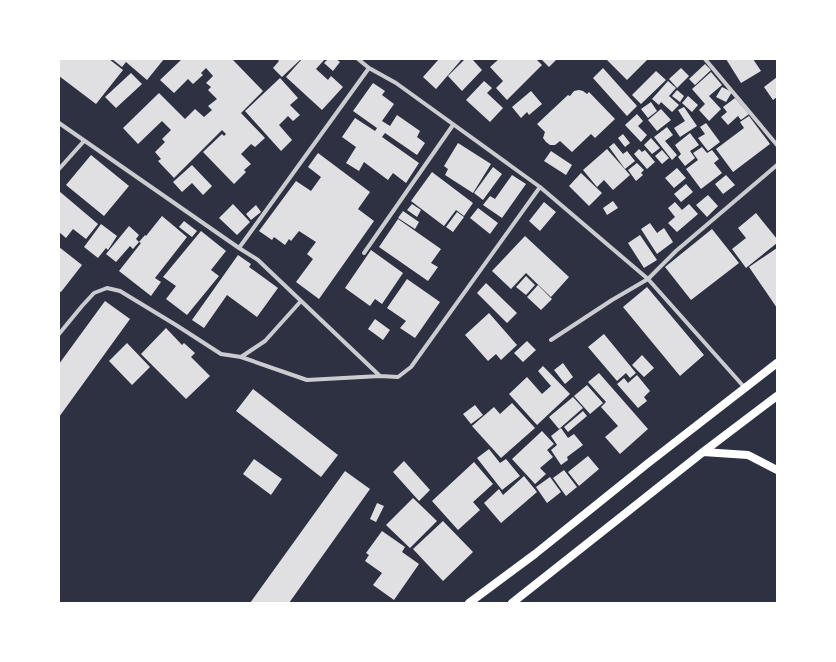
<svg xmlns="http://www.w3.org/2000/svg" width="836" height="662" viewBox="0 0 836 662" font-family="'PT Sans',sans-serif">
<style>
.building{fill:#e0e0e3}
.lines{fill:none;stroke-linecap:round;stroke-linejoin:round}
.minor{stroke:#caccd0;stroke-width:4}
.secondary{stroke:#fff;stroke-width:8}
</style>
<rect width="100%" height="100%" fill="#2d3142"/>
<path class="building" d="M59 59H109L123 70 96 104 59 76Z
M112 59H164L147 80 126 62 122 67Z
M182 59H232L263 91 241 113 265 138 255 147 251 144 241 154 251 164 244 170 246 172 234 184 203 152 222 134 224 136 226 134 222 130 174 178 158 161 161 159 155 152 165 142 162 139 171 130 162 121 138 144 123 128 159 93 185 119 195 109 204 117 212 110 208 106 217 99 208 90 211 87 206 83 213 76 206 68 201 73 203 75 193 84 188 79 174 93 160 80Z
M277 59H301L282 77 273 68 279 61Z
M302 59H325L316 69 328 80 331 76 343 87 322 110 286 77Z
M328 59H336L340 62 333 71 324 63Z
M439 59H462L436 89 423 77Z
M465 59H472L482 70 462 91 448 76Z
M499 59H536L542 65 507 100 496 88 503 81 490 67Z
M541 59H557L549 67Z
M606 59H648L627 80Z
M726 59H753L761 71 741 83Z
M705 64 711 70 695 85 689 79Z
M603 68 637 106 627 116 593 78Z
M681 68 689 76 677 88 669 79Z
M656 71 666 80 641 104 632 95Z
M711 72 722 85 709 96 721 109 709 121 699 110 705 104 692 89Z
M131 73 142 84 116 108 105 97Z
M777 77V97L773 100 764 87Z
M280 78 298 98 290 105 300 115 293 121 288 116 279 125 292 140 281 151 245 111Z
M484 81 492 88 487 93 503 108 490 122 466 100Z
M668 81 676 88 669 96 679 105 672 112 661 102 659 105 652 99Z
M373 83 385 91 382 95 394 104 377 128 353 111Z
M722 87 732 92 726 102 716 97Z
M579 90 583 91 587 94 589 92 615 119 595 138 591 134 572 152 560 141 555 145H550L546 142 543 138 545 132 537 124 568 95 570 96 574 91Z
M677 90 684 96 680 102 672 96Z
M531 91 542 104 529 115 527 112 521 118 512 107Z
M688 96 698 105 692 112 682 103Z
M735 98 749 114 741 120 738 116 728 125 721 117 727 112 723 107Z
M651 102 657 111 648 118 641 109Z
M684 107 697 126 680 137 674 128 685 121 678 110Z
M661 109 671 120 657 131 648 120Z
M637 114 643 121 638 126 647 135 641 142 625 125Z
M397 115 420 131 417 137 425 143 417 155 385 133 382 137 419 163 406 183 393 173 388 180 364 162 359 171 346 163 356 147 342 137 355 118 375 131 382 121 390 126Z
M749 116 770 144 733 172 716 149 744 128 740 122Z
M706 123 720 142 708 151 698 138 705 134 700 127Z
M667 127 673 135 665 141 677 155 672 160 654 137Z
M690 133 699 145 690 151 695 158 685 166 678 157 681 154 675 145Z
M623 134 630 143 625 147 618 138Z
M651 138 660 148 652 154 644 145Z
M458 143 491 164 473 193 445 175 448 169 444 166Z
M614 143 623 154 627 151 635 161 625 169 609 147Z
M702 147 707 153 712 150 719 159 714 163 722 173 701 189 686 169 698 160 693 153Z
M607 149 630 175 613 190 604 180 597 187 583 170Z
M639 149 642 152 645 150 655 162 647 169 634 154Z
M662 150 669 158 662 164 655 156Z
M551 151 572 165 566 175 544 161Z
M318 153 370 192 358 209 374 221 319 299 296 282 313 259 307 254 316 242 299 231 291 241 289 239 285 245 274 237 272 240 259 231 296 181 311 191 321 177 308 167Z
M91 155 129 186 104 216 66 185Z
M637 163 644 170 641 173 643 175 636 181 628 170Z
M192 165 212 186 203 195 192 183 182 192 173 182Z
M493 167 502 174 483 200 474 193Z
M677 168 686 178 674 188 665 178Z
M432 172 473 203 464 216 456 210 444 226 411 201Z
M581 173 602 193 589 206 569 186Z
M512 175 526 184 502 218 483 205 490 196 495 199Z
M726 175 735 185 723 194 715 184Z
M686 184 693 192 681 202 674 194Z
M59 191 98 224 86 239 73 229 66 238 59 232Z
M708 195 718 206 707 217 696 205Z
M613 201 618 208 607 215 603 208Z
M544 202 556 212 540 231 529 221Z
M675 202 682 210 689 204 698 214 677 232 668 223 675 217 668 208Z
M233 204 250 222 237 235 219 218Z
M412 204 421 210 417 217 407 210Z
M256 205 261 212 251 220 246 214Z
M478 208 498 223 490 234 470 218Z
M403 211 419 222 415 229 398 218Z
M457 212 464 217 453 232 446 227Z
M756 213 777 239V243L746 268 732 249 746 238 738 228Z
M162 216 187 237 155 278 161 282 151 296 119 271 141 243 139 242 145 235 146 236Z
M398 219 441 249 431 263 438 267 428 281 379 247Z
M184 221 197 231 192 237 179 227Z
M650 223 657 233 664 228 673 242 657 254 641 229Z
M101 224 117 236 108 250 106 248 98 258 84 247Z
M129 226 139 235 136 239 139 242 133 249 130 246 116 262 106 254Z
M712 229 739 263 691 300 665 267Z
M201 231 226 251 211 270 219 276 187 315 166 299 176 286 163 277Z
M640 235 657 260 644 268 628 243Z
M525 236 569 277 551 297 526 273 511 289 492 271Z
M59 247 82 265 61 292 59 291Z
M777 248V308L749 267Z
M371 250 403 273 382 304 375 299 370 306 345 288Z
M238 255 251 264 249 267 278 288 257 317 227 295 204 328 192 320Z
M526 276 535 285 526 295 516 287Z
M407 279 440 302 415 338 400 328 406 321 387 308Z
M486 283 517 313 507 323 477 293Z
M538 285 552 299 541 310 527 297Z
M647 287 704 355 680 376 623 307Z
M105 301 130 319 59 417V364Z
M489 313 517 345 501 360 496 354 488 361 465 335Z
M375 319 390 330 383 340 368 329Z
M166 328 182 345 184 343 195 353 191 357 210 376 186 399 141 354Z
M604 334 636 373 630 378 626 373 617 381 588 347Z
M527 341 536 350 523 362 514 353Z
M127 343 150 367 132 385 109 361Z
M642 355 654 368 644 377 632 365Z
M563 363 573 377 565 384 554 370Z
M543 366 570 394 537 425 509 394 527 377 542 394 551 386 538 371Z
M599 373 648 429 620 454 605 437 618 426 601 407 606 402 588 382Z
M637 375 650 391 644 397 647 401 638 408 617 384 624 378 628 383Z
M587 385 603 403 590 414 574 396Z
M253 389 338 455 321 477 236 411Z
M573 397 583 408 559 429 549 417Z
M512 403 535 428 501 458 472 426 494 407 500 414Z
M475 405 483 415 471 424 463 414Z
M583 411 587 416 568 432 564 427Z
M561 428 568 438 574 434 583 445 567 457 568 460 561 465 551 450 557 445 551 436Z
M542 431 554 444 547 450 553 457 540 468 546 474 535 484 512 459Z
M489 449 500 463 506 459 520 476 502 490 477 458Z
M588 456 599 469 579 486 568 472Z
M254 459 282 479 271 495 243 474Z
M404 461 430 490 419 501 393 472Z
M474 462 493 484 473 502 480 510 458 530 432 501Z
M564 470 577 487 566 496 553 478Z
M345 471 370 489 289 603H250Z
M524 476 537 492 501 523 484 503 499 489 503 495Z
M550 477 561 492 547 503 536 487Z
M413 498 437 521 410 548 386 525Z
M377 503 384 506 376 522 370 519Z
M443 521 473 552 443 581 413 549Z
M382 531 405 547 402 552 419 564 394 600 373 585 382 573 365 561 369 555 366 553Z"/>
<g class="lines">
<path class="minor" d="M358 59 369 68 396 83 540 187 648 279 745 388
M705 59 777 145
M59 123 239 248 258 260 380 376 398 377 411 367 540 187
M59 169 84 141
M239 248 369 68
M364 253 453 125
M59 334 82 306 94 293 107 288 120 291 176 325 221 354 241 357 265 341 301 301
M551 340 612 300 648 279 676 251 777 165
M241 357 307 380 380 376"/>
<path class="secondary" d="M703 452 748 455 777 470
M469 603 535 554 647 464 777 363
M512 603 703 452 777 396"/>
</g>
<rect width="836" height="662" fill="none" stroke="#ffffff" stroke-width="120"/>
</svg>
